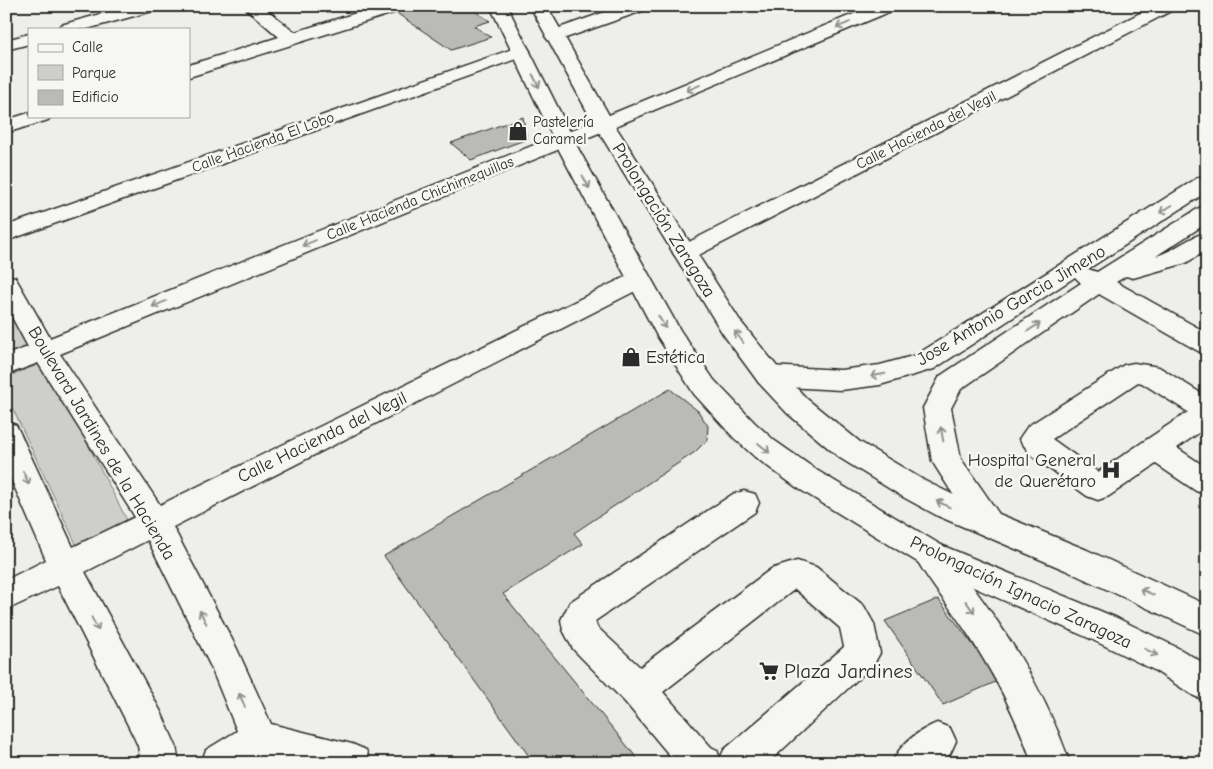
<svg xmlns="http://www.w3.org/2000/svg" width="1213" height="769" viewBox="0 0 1213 769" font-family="'Comic Neue',sans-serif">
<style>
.green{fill:#cececa;stroke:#7c7c7a}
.building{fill:#babab7;stroke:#2b2b2b}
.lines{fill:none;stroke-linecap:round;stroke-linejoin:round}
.minor-casing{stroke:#2b2b2b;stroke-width:3}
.major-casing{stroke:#2b2b2b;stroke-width:3}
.minor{fill:#f6f6f2;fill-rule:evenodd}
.major{fill:#f6f6f2;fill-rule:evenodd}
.oneway{stroke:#90908e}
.labels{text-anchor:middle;stroke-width:5;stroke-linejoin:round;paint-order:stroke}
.far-poi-label{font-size:15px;fill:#2b2b2b;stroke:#f6f6f2;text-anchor:start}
.far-street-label{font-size:15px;fill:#2b2b2b;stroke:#f6f6f2}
.street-label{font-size:18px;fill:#2b2b2b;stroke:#f6f6f2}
.poi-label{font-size:18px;fill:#2b2b2b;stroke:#f6f6f2;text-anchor:start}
.near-poi-label{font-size:21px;fill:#2b2b2b;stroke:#f6f6f2;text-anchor:start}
</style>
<rect width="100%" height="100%" fill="#eeeeea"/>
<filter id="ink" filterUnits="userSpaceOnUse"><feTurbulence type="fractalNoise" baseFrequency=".02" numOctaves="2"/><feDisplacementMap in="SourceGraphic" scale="10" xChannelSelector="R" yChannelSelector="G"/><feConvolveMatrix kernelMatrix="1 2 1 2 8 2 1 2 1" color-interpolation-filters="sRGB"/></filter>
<g filter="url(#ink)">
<path class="green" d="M6 304 33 353 6 364Z
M45 362 127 520 76 544 6 394V377Z"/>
<path class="building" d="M414 6H443L450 11 467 6 490 21 474 26 491 37 451 50 395 12Z
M523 117 527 139 471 160 451 143Z
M670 389 698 411 708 426 707 440 695 452 574 533 583 544 503 594 641 763H534L384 556Z
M938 599 1000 680 943 705 885 621Z"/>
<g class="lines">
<defs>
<path id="minor" d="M130 6H158L156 10 87 29H58L61 25Z
M243 6H262L295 32 379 6H405L403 10 189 77V65L279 37Z
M622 6H647L645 10 560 40 554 41 548 40 545 36 548 32Z
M873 6H896L894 10 611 128 60 354 160 505 629 275 638 272 647 275 650 280 647 285 173 527 237 649 271 724 352 744 366 750 371 763H280L262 758 255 763H201L206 750 237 731 210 665 148 540 85 572 161 712 176 746 179 763H141L138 746 133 735 58 586 6 610V580L46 560 6 467V422L16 425 20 433 73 547 135 517 38 363 6 375V355L28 347 6 306V275L15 277 50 338 597 120Z
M1154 6H1175L1173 10 693 258 685 260 677 258 673 253 677 248Z
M29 34V44L6 50V40Z
M521 46 527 47 530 51 527 55 6 241V226Z
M29 113V116H51L48 120 6 133V120Z
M1207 176V192L1088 269 1097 272 1199 208 1207 206V223L1156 256C1175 251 1188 237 1207 232V250L1186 263 1133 278 1126 276 1116 282 1207 333V354L1198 351 1099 294 961 389 951 408 961 459 999 514 1004 523 999 532 988 536 977 532 937 469 932 461 923 408 940 376 1081 283 1075 277 934 369 880 385 841 390 769 386 759 383 755 376 759 369 769 366 841 370 880 365 916 355 1199 177Z
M1134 363 1159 367 1207 397V427L1177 448 1207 468V495L1196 491 1156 464 1109 496 1098 500 1087 496 1032 456 1019 439 1028 426 1124 365ZM1138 382 1142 383 1188 412 1098 472 1052 439Z
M744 491 755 494 759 503 755 512 595 621 597 627 640 667 771 569 797 561 816 567 864 606 874 624 880 653 874 664 768 763H676L625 702 573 649 563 630 561 620 570 602 733 494ZM795 589 840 628 844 647 724 750 720 759 717 750 711 747 663 692Z
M930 541 941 545C997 617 1039 676 1070 763H1032C1015 712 991 668 961 624 946 601 926 579 914 554L919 545Z
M937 723 950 728 956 741 950 754 940 763H892C900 744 918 731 937 723Z"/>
<path id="major" d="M490 6H507L579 150 680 330 714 380 754 422 775 441 818 471 941 545 1117 618 1178 648 1207 665V701L1194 696 1154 670 1093 640 919 563 796 487 755 457 734 438 694 394 656 334 559 150Z
M530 6H547L614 124 741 322 779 369 807 399 860 442 925 481 960 498 1087 550 1207 605V636L1065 570 938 516 903 497 840 458 787 413 759 383 723 334 594 124Z"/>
</defs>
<use href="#minor" class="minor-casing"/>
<use href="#major" class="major-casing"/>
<use href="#minor" class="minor"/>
<use href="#major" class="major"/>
</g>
<defs><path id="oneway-shaft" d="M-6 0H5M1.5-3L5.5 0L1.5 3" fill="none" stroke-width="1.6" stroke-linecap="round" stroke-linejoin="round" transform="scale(1.25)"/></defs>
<g class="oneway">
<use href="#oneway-shaft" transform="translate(843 25) rotate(157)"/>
<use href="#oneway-shaft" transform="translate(536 81) rotate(63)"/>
<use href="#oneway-shaft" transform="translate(693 88) rotate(157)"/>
<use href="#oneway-shaft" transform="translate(586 182) rotate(62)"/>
<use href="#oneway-shaft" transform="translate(1166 209) rotate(148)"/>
<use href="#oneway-shaft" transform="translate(309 243) rotate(158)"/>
<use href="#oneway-shaft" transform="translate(159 304) rotate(158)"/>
<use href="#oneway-shaft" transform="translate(662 322) rotate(60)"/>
<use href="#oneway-shaft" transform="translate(1034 327) rotate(-34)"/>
<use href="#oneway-shaft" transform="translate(739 337) rotate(-127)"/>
<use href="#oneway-shaft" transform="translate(878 375) rotate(170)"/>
<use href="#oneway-shaft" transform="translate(942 434) rotate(-100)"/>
<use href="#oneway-shaft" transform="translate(764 448) rotate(40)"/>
<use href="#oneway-shaft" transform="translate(26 478) rotate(66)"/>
<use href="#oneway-shaft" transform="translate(943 504) rotate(-154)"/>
<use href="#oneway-shaft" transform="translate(1147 592) rotate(-156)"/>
<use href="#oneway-shaft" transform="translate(970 607) rotate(54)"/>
<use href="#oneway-shaft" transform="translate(203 617) rotate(-117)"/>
<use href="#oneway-shaft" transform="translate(95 624) rotate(62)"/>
<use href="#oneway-shaft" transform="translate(1151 652) rotate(26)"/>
<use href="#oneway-shaft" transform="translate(242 700) rotate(-113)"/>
</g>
</g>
<defs>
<symbol id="shop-bare" viewBox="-9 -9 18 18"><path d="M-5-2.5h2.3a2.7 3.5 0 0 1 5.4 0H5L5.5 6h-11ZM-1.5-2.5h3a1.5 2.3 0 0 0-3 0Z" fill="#2b2b2b" stroke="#f6f6f2" stroke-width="2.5" paint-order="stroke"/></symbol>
<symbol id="hospital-bare" viewBox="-9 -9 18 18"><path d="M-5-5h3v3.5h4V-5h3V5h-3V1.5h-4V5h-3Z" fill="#2b2b2b" stroke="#f6f6f2" stroke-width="2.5" paint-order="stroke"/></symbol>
<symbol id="supermarket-bare" viewBox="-9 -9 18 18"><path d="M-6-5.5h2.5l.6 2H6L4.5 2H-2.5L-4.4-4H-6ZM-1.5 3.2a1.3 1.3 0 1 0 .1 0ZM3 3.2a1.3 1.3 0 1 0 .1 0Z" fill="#2b2b2b" stroke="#f6f6f2" stroke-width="2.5" paint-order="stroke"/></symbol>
</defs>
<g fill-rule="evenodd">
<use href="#shop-bare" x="504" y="117" width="28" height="28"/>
<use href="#shop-bare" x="617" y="343" width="28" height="28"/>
<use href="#hospital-bare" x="1097" y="456" width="28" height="28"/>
<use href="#supermarket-bare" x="755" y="657" width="28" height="28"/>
</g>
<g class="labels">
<g class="far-poi-label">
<text x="533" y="127">Pastelería<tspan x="533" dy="17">Caramel</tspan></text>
</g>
<g class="far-street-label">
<text transform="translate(926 130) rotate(-27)" y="5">Calle Hacienda del Vegil</text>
<text transform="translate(263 142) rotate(-20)" y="5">Calle Hacienda El Lobo</text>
<text transform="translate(420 198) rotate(-22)" y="5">Calle Hacienda Chichimequillas</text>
</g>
<g class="street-label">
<text transform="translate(664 220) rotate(58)" y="6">Prolongación Zaragoza</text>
<text transform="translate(1011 305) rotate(-31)" y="6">Jose Antonio Garcia Jimeno</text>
<text transform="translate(322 437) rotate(-26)" y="6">Calle Hacienda del Vegil</text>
<text transform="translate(102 443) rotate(59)" y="6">Boulevard Jardines de la Hacienda</text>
<text transform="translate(1021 592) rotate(25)" y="6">Prolongación Ignacio Zaragoza</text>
</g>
<g class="poi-label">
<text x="646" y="363">Estética</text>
<text x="1096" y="466" text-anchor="end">Hospital General<tspan x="1096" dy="21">de Querétaro</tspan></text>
</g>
<g class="near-poi-label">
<text x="784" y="678">Plaza Jardines</text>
</g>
</g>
<rect width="1213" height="769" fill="none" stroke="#f6f6f2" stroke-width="25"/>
<rect x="12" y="12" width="1188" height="744" fill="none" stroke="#2b2b2b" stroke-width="2" filter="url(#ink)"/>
<rect x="28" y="28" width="162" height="90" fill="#f6f6f2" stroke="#a5a5a2"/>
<rect x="38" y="44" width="25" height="8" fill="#f6f6f2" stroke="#a5a5a2"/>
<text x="72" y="52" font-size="15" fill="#2b2b2b">Calle</text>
<rect x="38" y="65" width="25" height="15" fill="#cececa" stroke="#a5a5a2"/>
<text x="72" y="78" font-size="15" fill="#2b2b2b">Parque</text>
<rect x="38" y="90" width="25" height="15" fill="#babab7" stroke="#a5a5a2"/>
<text x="72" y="102" font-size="15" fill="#2b2b2b">Edificio</text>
</svg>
